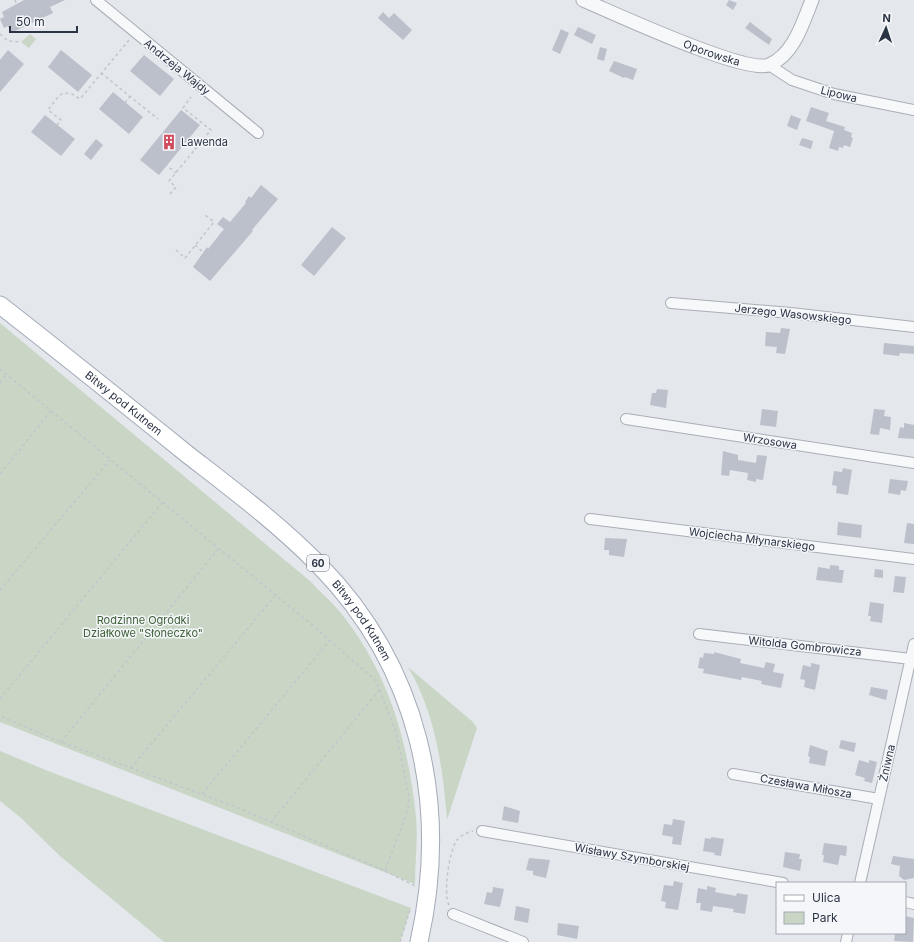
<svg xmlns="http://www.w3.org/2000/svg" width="914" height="942" viewBox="0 0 914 942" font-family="Inter,sans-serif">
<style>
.green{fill:#c9d6c5}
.building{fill:#bbc0ca}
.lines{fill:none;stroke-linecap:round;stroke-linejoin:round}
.minor-casing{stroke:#a9aeb7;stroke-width:12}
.tertiary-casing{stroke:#a9aeb7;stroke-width:15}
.primary-casing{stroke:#a3abb8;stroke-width:19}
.path{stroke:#c2c5cb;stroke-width:1.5;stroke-dasharray:3 3;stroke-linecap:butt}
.minor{stroke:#f7f8fa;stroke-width:10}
.tertiary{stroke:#f7f8fa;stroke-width:13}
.primary{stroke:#fff;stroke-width:17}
.labels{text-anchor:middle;stroke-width:3;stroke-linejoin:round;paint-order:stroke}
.shield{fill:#f4f6f9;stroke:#676e7b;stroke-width:1}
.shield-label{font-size:10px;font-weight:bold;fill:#2b3445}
.street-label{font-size:11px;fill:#2b3445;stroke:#f4f6f9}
.poi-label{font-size:11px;fill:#2b3445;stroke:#f4f6f9;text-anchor:start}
.park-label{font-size:11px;fill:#3f6138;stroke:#f4f6f9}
</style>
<rect width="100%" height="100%" fill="#e4e7ec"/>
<path class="green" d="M30 34 36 39 29 48 21 42Z
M0 323 310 581C320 592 331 601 340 612 389 673 408 741 416 817 418 839 415 862 415 884L0 722Z
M408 667 473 722 477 728 447 820C443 768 435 712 408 667Z
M0 751 48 771 411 908 400 942H164L60 856 20 817 0 801Z"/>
<path class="building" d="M24 0H65L50 7 53 13 11 33 8 26 4 28 0 19 4 17 2 12Z
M729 0 737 3 733 10 726 5Z
M383 12 389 18 394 13 412 30 403 40 378 18Z
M750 22 772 39 769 45 745 28Z
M578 27 596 35 592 44 574 35Z
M561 29 569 33 560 54 552 50Z
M600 47 607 49 604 61 597 59Z
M8 50 24 64 0 92V60Z
M61 50 92 75 78 92 48 67Z
M144 55 174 79 160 96 130 71Z
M614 61 637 69 633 80 625 77 624 78 609 71Z
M113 92 143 117 129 134 99 109Z
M811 107 829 113 826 121 845 127 844 130 852 133 851 137 853 138 850 147 844 145 843 148 839 147 838 151 829 148 834 131 806 121Z
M181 110 200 125 159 175 140 160Z
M45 115 75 139 61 156 31 132Z
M791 115 801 119 797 130 787 126Z
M802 138 813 141 811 149 799 145Z
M96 139 103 145 91 160 84 154Z
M261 185 278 199 252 230 253 231 210 281 193 267 207 247 208 249 224 229 217 224 223 217 230 222 246 203 245 202 249 196 251 198Z
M332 227 346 238 314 276 301 265Z
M781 328 790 329 785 354 776 353 777 347 765 346 766 332 780 333Z
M884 343 914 346V354L900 353 899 356 883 354Z
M657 389 668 390 666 408 650 405 652 393H656Z
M762 409 778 411 776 427 760 425Z
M874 409 885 410 884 416 891 417 890 430 880 428 879 435 870 434Z
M904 423 914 425V439L898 438 900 427 904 428Z
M723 451 738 455V460L756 463 757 455 767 456 763 480 756 479V482L747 480 748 473 730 470 729 476 721 475Z
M843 468 852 470 848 495 836 493 837 486 832 485 834 471 842 472Z
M890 479 908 481 906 491 901 490 900 495 888 493Z
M838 522 862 525 861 538 837 535Z
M907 523 914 524V544L904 543Z
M605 538 627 539 624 557 609 555V550H604Z
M830 565 839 566V570H844L842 583 816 580 818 567 830 569Z
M875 569 883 570V578L874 577Z
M895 576 906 577 904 593 893 592Z
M870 602 884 604 882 623 870 621 871 616H868Z
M714 652 741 659 740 663 764 668 766 662 775 664 773 672 784 674 781 688 761 684 762 681 742 677 741 680 703 673 704 669 698 668 700 657 703 658 704 653 714 654Z
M811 663 820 665 815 690 804 687 805 680 800 679 803 665 811 667Z
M871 687 888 690 886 700 869 695Z
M841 740 856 743 854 752 839 748Z
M810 745 828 751 825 766 809 763 810 757 808 756Z
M859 760 869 763V760L877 762 872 783 864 781 865 778 855 775Z
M504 806 520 811 518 823 502 820Z
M673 819 685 821 681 845 672 844 673 837 662 835 664 824 672 825Z
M711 837 724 839 721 856 714 855 715 853 703 851 705 838 711 839Z
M824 843 847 846 846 856 840 855 838 865 823 862 824 855H822Z
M785 852 800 854 799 859H802L800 871 783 867Z
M893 856 914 859V878L904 880 899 876 900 866 891 864Z
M529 858 550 860 546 878 533 875V871L526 870Z
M674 881 683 883 678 910 665 908 666 902 661 901 664 885 673 886Z
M707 886 716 888 715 892 736 896 737 893 748 895 745 914 733 912 734 909 713 906 712 912 700 910 701 903H696L698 888 707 890Z
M493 887 504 889 500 907 484 904 487 892 492 893Z
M516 906 530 909 528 923 514 920Z
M905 916 914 918 913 942 894 941 895 933H905Z
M558 923 579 926 577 939 557 935Z"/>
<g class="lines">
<defs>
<path id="minor" d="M96 0 258 133
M769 65 792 80 834 94 914 110
M671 303 791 313 914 327
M626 419 914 463
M590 519 914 559
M699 634 911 659
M733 774 879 799
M482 831 783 883
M860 883 914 644
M905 902 914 904
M453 914 523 942
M846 942 848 933"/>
<g id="tertiary">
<path id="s1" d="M583 0C614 13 744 74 769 65 794 55 803 22 812 0"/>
</g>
<g id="primary">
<path id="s2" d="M0 305C63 354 125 404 187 454 232 489 279 524 319 565 419 667 450 804 419 942"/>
</g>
</defs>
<use href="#minor" class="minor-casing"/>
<use href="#tertiary" class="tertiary-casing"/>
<use href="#primary" class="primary-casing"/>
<path class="path" d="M15 0 17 5
M0 34 8 41 21 42
M101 73 158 119
M125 103 130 96
M57 125 61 120 48 110 58 97 63 93 72 94 80 99 129 40
M185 140 196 149
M165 164 176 173
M170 194 176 187 169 181 211 130 183 108 191 97
M195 245 203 252
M176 250 185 258 214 222 205 215
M0 369 317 629 376 681 396 732 409 797 408 809 385 871 236 807 53 739 0 716
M0 383 6 375
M0 474 51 411
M0 590 110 460
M0 699 162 503
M61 742 218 549
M131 768 275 596
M202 794 330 640
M271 822 380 689
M385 871 415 886
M449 905C443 893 449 851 457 840 460 836 468 832 473 831
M400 942 410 910"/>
<use href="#minor" class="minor"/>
<use href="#tertiary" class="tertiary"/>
<use href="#primary" class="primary"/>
</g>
<defs>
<symbol id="building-bare" viewBox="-9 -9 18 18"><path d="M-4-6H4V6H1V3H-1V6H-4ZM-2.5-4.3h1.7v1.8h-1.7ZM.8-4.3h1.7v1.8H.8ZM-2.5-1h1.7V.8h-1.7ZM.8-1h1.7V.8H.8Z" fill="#d1495b" stroke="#f4f6f9" stroke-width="2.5" paint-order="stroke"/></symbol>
</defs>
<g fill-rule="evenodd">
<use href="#building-bare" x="158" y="131" width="22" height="22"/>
</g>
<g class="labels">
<rect class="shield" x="307" y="555" width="22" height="16" rx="3"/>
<g class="shield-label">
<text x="318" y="567">60</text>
</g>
<g class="street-label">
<text dy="4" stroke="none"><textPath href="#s1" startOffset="139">Oporowska</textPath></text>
<text transform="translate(177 67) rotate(39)" y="4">Andrzeja Wajdy</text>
<text transform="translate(839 94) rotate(14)" y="4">Lipowa</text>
<text transform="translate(793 314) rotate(6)" y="4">Jerzego Wasowskiego</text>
<text dy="4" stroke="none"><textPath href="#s2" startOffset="158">Bitwy pod Kutnem</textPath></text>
<text transform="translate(770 441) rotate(9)" y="4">Wrzosowa</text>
<text transform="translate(752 539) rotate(7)" y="4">Wojciecha Młynarskiego</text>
<text dy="4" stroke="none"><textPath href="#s2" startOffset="482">Bitwy pod Kutnem</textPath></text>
<text transform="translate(805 646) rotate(6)" y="4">Witolda Gombrowicza</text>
<text transform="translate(887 763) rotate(-77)" y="4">Żniwna</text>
<text transform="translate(806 786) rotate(10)" y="4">Czesława Miłosza</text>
<text transform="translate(632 857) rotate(10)" y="4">Wisławy Szymborskiej</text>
</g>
<g class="poi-label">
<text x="181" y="146">Lawenda</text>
</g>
<g class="park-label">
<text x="143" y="624">Rodzinne Ogródki<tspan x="143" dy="13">Działkowe "Słoneczko"</tspan></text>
</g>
</g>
<rect x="776" y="882" width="130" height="52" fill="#f4f6f9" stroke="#a4a8b1"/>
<rect x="784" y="895" width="20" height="6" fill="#ffffff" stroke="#a4a8b1"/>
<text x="812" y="902" font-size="12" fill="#2b3445">Ulica</text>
<rect x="784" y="912" width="20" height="12" fill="#c9d6c5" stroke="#a4a8b1"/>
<text x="812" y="922" font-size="12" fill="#2b3445">Park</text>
<g transform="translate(886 28) rotate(3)" stroke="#f4f6f9" stroke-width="3" paint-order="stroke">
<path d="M0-3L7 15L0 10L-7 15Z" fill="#2b3445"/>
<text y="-6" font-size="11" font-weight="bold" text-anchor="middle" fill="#2b3445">N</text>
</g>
<path d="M10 26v6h67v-6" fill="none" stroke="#2b3445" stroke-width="2"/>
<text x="16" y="26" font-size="12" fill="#2b3445" stroke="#f4f6f9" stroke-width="3" paint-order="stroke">50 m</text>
</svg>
